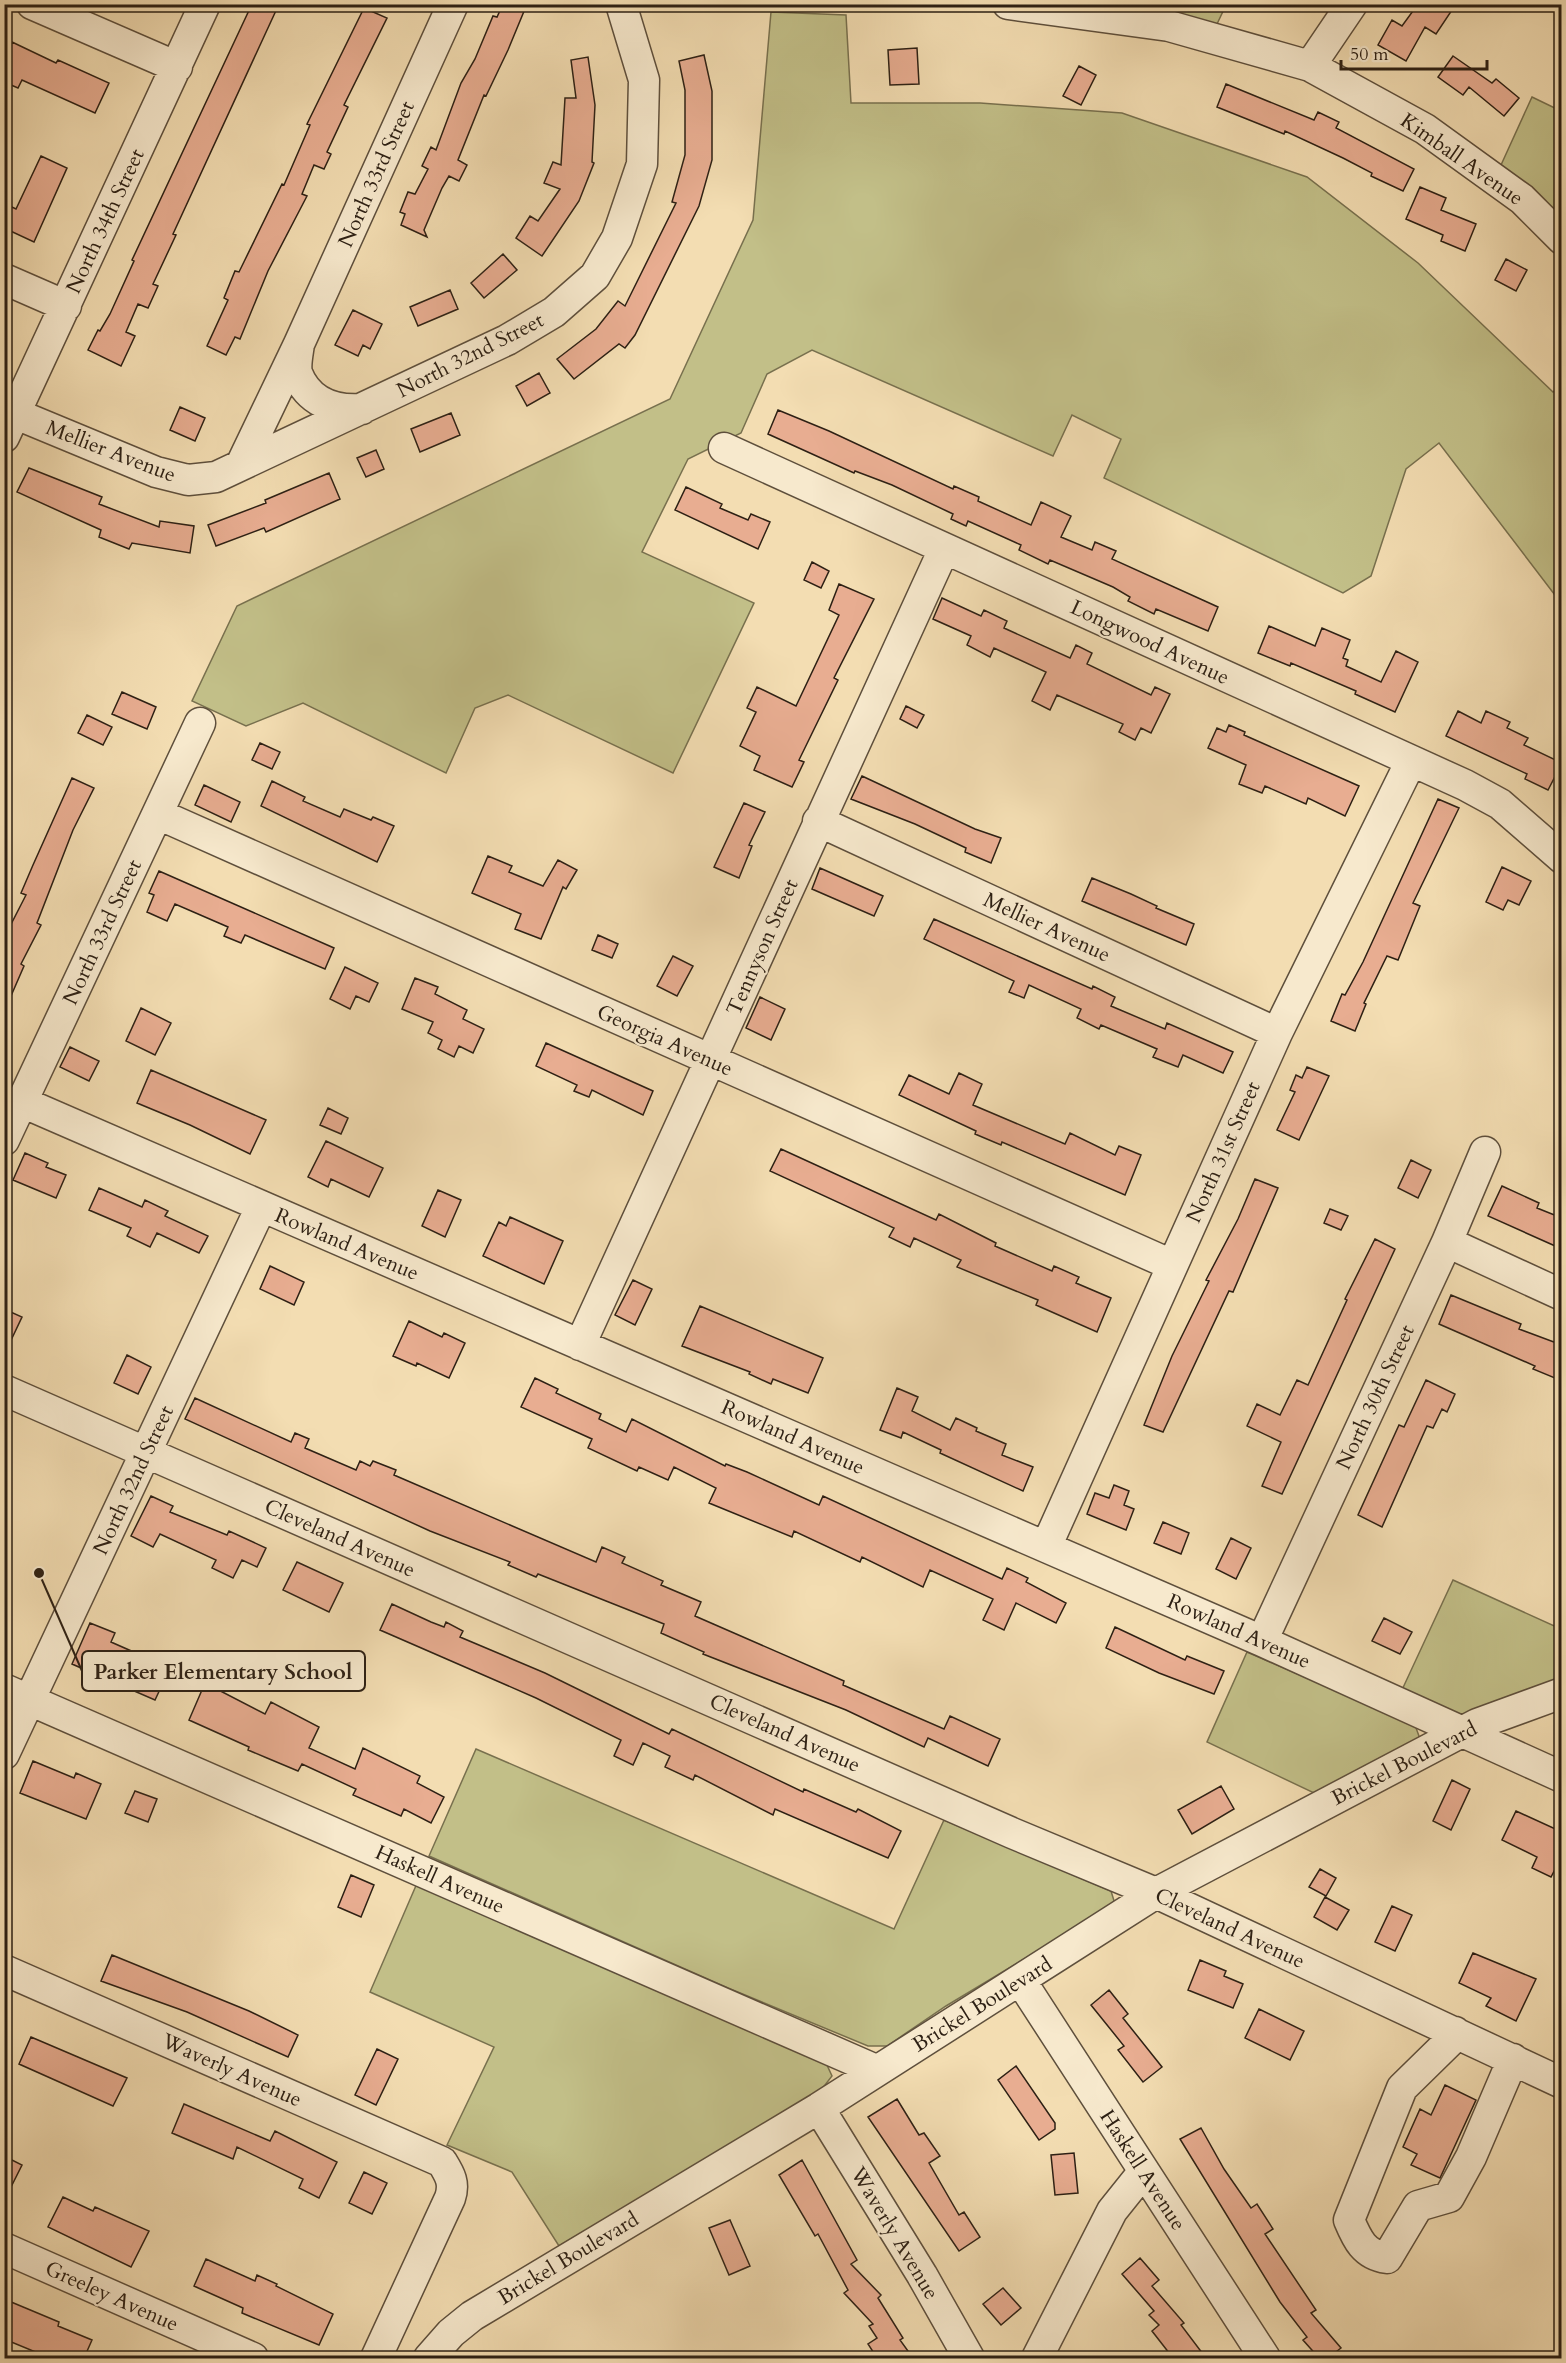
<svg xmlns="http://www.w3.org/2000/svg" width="1566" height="2363" viewBox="0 0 1566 2363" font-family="Cardo,serif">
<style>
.green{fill:#c2bf88;stroke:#78704e;stroke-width:1.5}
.building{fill:#e8ad91;stroke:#2d2014;stroke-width:1.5}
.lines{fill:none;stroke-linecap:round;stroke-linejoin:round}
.minor-casing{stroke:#5e4f3c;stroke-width:33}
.minor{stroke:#f7e9cd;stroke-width:30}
.labels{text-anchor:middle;stroke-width:4.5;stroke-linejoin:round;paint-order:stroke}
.street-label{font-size:21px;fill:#2d2014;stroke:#f7e9cd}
.leader{fill:none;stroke:#2d2014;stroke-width:2}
.callout-dot{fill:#2d2014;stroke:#f7e9cd;stroke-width:2}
.callout{fill:#f7e9cd;stroke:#2d2014;stroke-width:2}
.callout-label{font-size:22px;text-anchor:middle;font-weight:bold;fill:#2d2014}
</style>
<rect width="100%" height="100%" fill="#f3ddb2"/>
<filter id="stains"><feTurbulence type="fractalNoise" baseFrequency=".00333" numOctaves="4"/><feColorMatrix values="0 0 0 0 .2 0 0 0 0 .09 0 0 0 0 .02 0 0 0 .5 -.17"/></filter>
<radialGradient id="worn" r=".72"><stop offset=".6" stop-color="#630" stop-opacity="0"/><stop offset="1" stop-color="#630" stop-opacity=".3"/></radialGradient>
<path class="green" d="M1123 5H1226L1217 24Z
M771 12 846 15 851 103H980L1122 113 1307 177 1418 263 1553 392 1561 386V603L1439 443 1406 469 1371 576 1343 593 1104 478 1121 439 1072 415 1053 456 812 350 767 374 741 433 688 459 642 552 754 603 673 773 508 695 475 708 446 773 303 703 246 726 192 701 237 606 670 399 753 220Z
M1532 97 1561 111V218L1501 165Z
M1453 1580 1561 1629V1678L1467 1716 1449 1712 1401 1692Z
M1247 1652 1415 1725 1420 1739 1314 1793 1207 1742Z
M476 1749 894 1929 944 1820 1111 1891 1115 1904 946 2006 887 2046H868L728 1988 429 1856Z
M418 1881 826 2063 832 2076 822 2089 749 2135 559 2246 512 2172 447 2145 494 2047 370 1992Z"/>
<path class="building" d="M252 4H279L173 234 176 235 153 284 158 286 148 308 138 304 126 332 135 336 121 366 88 350 98 330 100 331 110 314 134 261 132 260Z
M503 4H527L508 50 486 96 484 95 458 160 467 165 459 181 449 176 442 188 424 230 427 237 401 225 405 214 400 212 408 192 415 194 428 169 422 166 431 147 436 150 461 83 475 59 493 16 497 17Z
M1418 4H1456L1436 34 1425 27 1406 61 1378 45 1392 20 1402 26Z
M364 8 387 18 344 105 348 107 327 152 331 154 324 169 314 165 302 194 307 196 268 271 240 339 235 337 226 355 207 346 228 300 224 298 235 271 239 272 282 184 284 185 310 125 307 124Z
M12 42 56 63 58 60 109 83 95 113 22 80 18 88 4 82V58Z
M917 48 919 84 890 85 888 50Z
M704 55 712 91V160L699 206 635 335 625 348 619 344 574 379 557 359 596 329 618 301 625 306 676 203 672 202 685 155V90L679 61Z
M1453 56 1492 83 1496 79 1519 98 1504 116 1469 87 1463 95 1438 77Z
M588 57 595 105 592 162 594 163 579 201 542 256 516 238 530 216 538 221 560 189 544 183 553 162 561 165 565 98H576L571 60Z
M1079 66 1096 75 1081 105 1063 96Z
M1226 84 1314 120 1318 112 1339 122 1336 128 1414 169 1403 191 1371 176 1372 173 1343 158 1285 131 1284 134 1217 107Z
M41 156 67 168 34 242 4 228V223L12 207 16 209Z
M1420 187 1446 198 1441 210 1476 224 1465 251 1441 241 1443 235 1406 219Z
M503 254 517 270 484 298 471 283Z
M1506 259 1527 270 1516 291 1495 280Z
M450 290 458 309 418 326 410 307Z
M353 310 382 324 370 349 363 345 358 356 335 345Z
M539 373 550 393 527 406 516 386Z
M180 407 205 418 195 441 170 430Z
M778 410 829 431 953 489 954 486 979 497 978 501 1031 525 1041 502 1071 516 1061 537 1092 550 1095 542 1116 551 1112 559 1218 607 1208 631 1156 609 1154 614 1128 601 1130 597 1113 587 1050 560 1048 564 1019 550 1021 545 968 521 966 526 951 519 953 514 892 485 855 471 854 473 768 434Z
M451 413 460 435 420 452 411 429Z
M376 450 384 469 366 477 357 458Z
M29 468 102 497 99 504 159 527 160 521 194 526 190 553 132 543 129 549 99 537 101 530 17 492Z
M329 473 340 499 266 532 264 528 216 546 208 525 266 503 265 500Z
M686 487 722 504 720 508 748 520 751 514 770 522 758 549 675 510Z
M812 562 829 571 821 588 804 580Z
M839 584 874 599 834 678 838 680 799 760 804 762 792 787 754 770 760 756 740 746 756 712 747 708 757 687 796 706 839 615 829 610Z
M942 598 981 616 984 610 1007 621 1004 628 1070 658 1076 645 1092 653 1087 664 1151 695 1155 687 1170 694 1151 733 1141 728 1135 740 1119 732 1123 724 1057 695 1050 710 1032 701 1046 672 994 648 990 657 967 645 971 636 933 619Z
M1269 626 1315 646 1322 628 1350 640 1343 658 1348 660 1346 666 1381 682 1396 651 1418 662 1395 712 1355 694 1356 691 1291 663 1290 666 1258 653Z
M122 692 156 707 147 729 112 714Z
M906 706 924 715 917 728 900 719Z
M1458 711 1481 723 1486 711 1510 722 1507 728 1528 738 1524 745 1562 763 1548 790 1525 779 1527 774 1446 736Z
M87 715 112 727 103 745 78 733Z
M1229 725 1245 732 1244 735 1359 786 1345 816 1308 798 1306 804 1265 786 1262 793 1239 784 1246 765 1208 748 1217 728 1226 732Z
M260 743 280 752 272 769 252 760Z
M862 776 975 829 1001 838 991 863 965 852 966 848 915 824 851 799Z
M72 778 94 788 73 830 37 923 41 925 21 964 24 966 4 1012V938L26 895 21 893 33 865Z
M272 781 305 797 303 801 340 817 344 809 371 820 373 817 394 826 377 862 261 806Z
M204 785 240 802 231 822 195 805Z
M1438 799 1459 808 1413 903 1420 906 1398 960 1387 956 1364 1003 1366 1004 1355 1031 1331 1021 1342 994 1345 995 1363 962Z
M744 803 765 812 749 845 752 846 739 878 714 867Z
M488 856 512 866 509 872 543 886 558 860 577 870 566 889 563 887 541 939 515 929 521 914 472 893Z
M1502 867 1531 881 1519 905 1508 900 1503 910 1486 902Z
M820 868 883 896 874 916 812 889Z
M159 871 334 948 325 969 245 935 241 943 224 936 228 927 175 904 167 921 147 912 154 895 149 893Z
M1092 878 1131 894 1157 906 1156 908 1194 924 1186 945 1082 901Z
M934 919 1092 989 1093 986 1115 997 1111 1006 1165 1029 1167 1023 1233 1052 1223 1073 1183 1055 1178 1067 1153 1057 1157 1049 1101 1025 1099 1029 1077 1018 1081 1009 1029 985 1024 998 1009 992 1014 981 924 939Z
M598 935 618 944 612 958 592 950Z
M673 956 693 966 677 996 657 986Z
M345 967 378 983 369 1002 356 996 350 1009 330 999Z
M415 978 438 987 435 994 467 1010 463 1019 484 1029 473 1053 459 1046 454 1057 438 1049 442 1040 428 1033 433 1022 402 1009Z
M760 997 785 1009 771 1040 746 1028Z
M141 1008 171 1023 155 1055 126 1041Z
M546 1043 653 1091 643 1115 592 1090 589 1097 574 1091 577 1085 536 1066Z
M70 1047 99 1061 89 1081 60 1067Z
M1307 1067 1329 1076 1299 1140 1277 1130 1295 1092 1290 1090 1296 1075 1302 1078Z
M151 1070 266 1120 250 1154 190 1125 137 1103Z
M959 1073 982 1084 973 1105 1065 1144 1070 1133 1115 1155 1119 1146 1141 1155 1125 1195 1002 1142 1001 1145 975 1134 976 1131 899 1095 909 1075 949 1094Z
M328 1108 348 1118 341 1134 320 1125Z
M326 1141 383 1168 369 1197 331 1179 328 1187 308 1177Z
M781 1149 936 1220 939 1214 996 1243 995 1246 1052 1271 1054 1266 1079 1277 1076 1283 1111 1298 1097 1332 1036 1305 1038 1300 957 1267 961 1260 914 1238 910 1247 889 1237 894 1228 770 1171Z
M25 1153 48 1163 46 1167 66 1175 56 1198 13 1180Z
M1411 1160 1431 1170 1418 1198 1398 1188Z
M1255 1179 1278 1188 1233 1292 1229 1291 1163 1432 1144 1425 1172 1356 1209 1281 1206 1280 1238 1219Z
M1502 1186 1539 1203 1537 1208 1562 1218V1249L1488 1216Z
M99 1188 142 1207 145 1200 168 1211 165 1216 208 1236 199 1253 157 1233 150 1247 127 1236 131 1228 89 1210Z
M438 1190 461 1200 445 1237 422 1226Z
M1330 1209 1348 1216 1341 1230 1324 1223Z
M510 1217 563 1241 544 1284 483 1256 499 1222 506 1226Z
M1375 1239 1395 1249 1282 1494 1262 1486 1281 1442 1247 1426 1257 1404 1280 1415 1297 1380 1308 1385 1347 1300 1345 1299Z
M270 1266 304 1282 294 1305 260 1289Z
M633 1280 652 1289 635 1325 615 1315Z
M1451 1295 1521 1324 1519 1329 1562 1345V1381L1533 1369 1535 1366 1439 1324Z
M700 1306 823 1358 808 1393 773 1379 771 1384 749 1374 750 1372 682 1346Z
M4 1309 22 1317 4 1355Z
M409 1321 442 1337 444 1333 465 1343 449 1378 417 1363 416 1366 393 1356Z
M127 1355 151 1367 138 1394 114 1383Z
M535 1378 558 1389 556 1393 601 1414 599 1419 626 1432 632 1419 725 1466 726 1464 747 1472 819 1505 823 1496 1002 1579 1007 1568 1028 1578 1026 1582 1066 1603 1056 1623 1016 1603 1004 1630 983 1620 993 1599 930 1570 923 1587 862 1557 860 1562 794 1531 792 1537 709 1503 716 1488 674 1467 668 1480 639 1467 637 1471 588 1448 592 1439 521 1407Z
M1426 1380 1455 1394 1447 1412 1442 1409 1433 1428 1427 1426 1382 1527 1358 1515 1399 1425 1404 1427Z
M897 1388 918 1397 912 1411 950 1430 956 1418 977 1428 976 1431 1006 1444 1002 1455 1033 1467 1023 1491 940 1453 941 1450 903 1432 901 1438 880 1430Z
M195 1398 291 1442 295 1433 309 1439 305 1448 356 1470 360 1461 370 1466 373 1461 396 1470 394 1475 596 1562 602 1547 625 1557 622 1563 663 1581 661 1585 701 1602 695 1616 844 1681 843 1685 944 1729 950 1716 1000 1739 988 1766 928 1738 924 1747 846 1710 703 1654 704 1652 661 1633 664 1624 538 1574 536 1577 508 1565 510 1562 430 1531 185 1419Z
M1114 1485 1129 1491 1124 1505 1134 1509 1126 1530 1087 1514 1095 1493 1109 1498Z
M151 1496 173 1506 170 1512 227 1535 229 1531 266 1548 257 1567 242 1560 233 1578 212 1568 216 1560 160 1534 153 1547 131 1536Z
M1163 1522 1189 1533 1181 1554 1154 1543Z
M1231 1538 1251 1548 1236 1579 1216 1569Z
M297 1562 343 1583 329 1612 283 1590Z
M392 1604 431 1622 444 1627 446 1622 463 1631 460 1637 545 1673 669 1734 672 1729 803 1792 804 1789 856 1812 858 1809 901 1831 888 1858 775 1809 773 1815 695 1775 693 1780 665 1767 670 1756 643 1743 633 1765 614 1756 621 1740 536 1698 380 1630Z
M1384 1618 1412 1632 1400 1654 1372 1641Z
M90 1623 115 1633 111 1642 170 1668 155 1700 72 1664Z
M1115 1627 1185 1660 1187 1656 1224 1671 1214 1694 1159 1673 1106 1648Z
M205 1683 265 1714 271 1702 319 1727 309 1748 355 1769 363 1748 420 1776 417 1783 444 1797 431 1823 404 1809 401 1816 353 1795 356 1789 302 1764 298 1771 267 1758 248 1750 249 1747 189 1720Z
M33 1761 74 1778 76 1773 101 1784 86 1819 20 1793Z
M1452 1780 1470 1789 1451 1830 1433 1821Z
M1221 1786 1234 1809 1192 1834 1178 1810Z
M135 1791 157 1799 148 1822 125 1813Z
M1516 1811 1562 1832V1856L1551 1877 1532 1868 1537 1857 1502 1840Z
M1320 1869 1336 1878 1326 1896 1309 1887Z
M351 1875 374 1885 361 1917 338 1907Z
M1325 1897 1349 1910 1337 1930 1314 1917Z
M1392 1906 1412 1915 1395 1951 1375 1942Z
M1473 1953 1536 1979 1516 2021 1486 2006 1491 1998 1459 1983Z
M112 1955 249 2011 298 2035 288 2057 187 2012 101 1981Z
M1200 1960 1226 1971 1224 1976 1243 1984 1233 2008 1188 1990Z
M1109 1990 1128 2014 1123 2018 1162 2067 1143 2082 1118 2050 1124 2046 1091 2005Z
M1259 2009 1304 2031 1290 2060 1245 2038Z
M31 2037 127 2078 113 2106 19 2064Z
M377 2049 398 2059 376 2105 355 2095Z
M1016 2066 1055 2123V2129L1039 2140 998 2080Z
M1445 2085 1476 2100 1440 2178 1411 2165 1417 2154 1403 2147 1420 2109 1431 2115Z
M897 2099 919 2135 924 2133 940 2156 929 2163 959 2215 964 2212 980 2237 959 2251 868 2117Z
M184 2104 270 2141 275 2131 337 2162 319 2198 299 2188 303 2179 237 2147 233 2159 172 2133Z
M1201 2128 1224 2169 1251 2208 1257 2204 1273 2229 1265 2234 1316 2310 1311 2313 1341 2348 1328 2358H1319L1303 2340 1307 2337 1280 2302 1180 2139Z
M1074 2153 1078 2193 1055 2195 1051 2155Z
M4 2156 22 2165 4 2201Z
M802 2160 857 2260 851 2264 881 2295 878 2298 903 2338 900 2340 913 2358H877L868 2344 877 2338 869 2326 873 2324 844 2293 848 2290 818 2234 815 2236 779 2175Z
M364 2172 387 2183 372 2214 349 2203Z
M63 2197 93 2211 95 2207 149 2231 131 2267 48 2227Z
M730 2220 750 2266 729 2275 709 2228Z
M1140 2258 1159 2280 1152 2286 1184 2323 1181 2325 1206 2358H1173L1152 2331 1159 2325 1149 2315 1154 2311 1122 2274Z
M206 2259 255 2281 257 2275 277 2284 276 2286 333 2314 319 2345 242 2313 243 2308 194 2286Z
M1003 2288 1021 2308 1001 2325 983 2304Z
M4 2299 59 2322 58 2326 92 2340 84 2358H50L4 2339Z"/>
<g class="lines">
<defs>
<path id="minor" d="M32 4 177 67
M1008 4 1169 26 1310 66 1425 129 1522 199 1562 239
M1310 66 1352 4
M4 279 66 306
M299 344C298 352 295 365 297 373 308 402 334 411 362 409
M16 414 156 472 188 480 216 477 507 340 554 312 595 276 617 238 642 164 644 80 621 4
M4 437 205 4
M724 448 1465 785 1500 804 1562 858
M241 465 299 344 453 4
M158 814 1172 1265
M818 821 1277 1033
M22 1102 1262 1641 1562 1777
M4 1140 200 723
M1447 1242 1562 1295
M580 1345 944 549
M4 1390 1012 1833 1156 1893 1562 2083
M1046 1547 1277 1033 1411 761
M1262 1641 1447 1242 1485 1152
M4 1689 876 2070
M4 1754 261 1207
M4 1970 442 2162C450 2175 455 2183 450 2198L376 2358
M1021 1981 1265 2358
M1455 2032 1452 2039 1402 2088 1349 2220C1357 2239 1364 2255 1387 2258L1418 2206 1449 2197 1471 2157 1513 2059
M819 2108 922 2275 969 2358
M4 2248 253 2358
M429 2358 451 2333 472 2316 819 2108 1156 1893 1477 1724 1562 1693
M1037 2358 1112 2211 1144 2171"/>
</defs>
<use href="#minor" class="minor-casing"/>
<use href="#minor" class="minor"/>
</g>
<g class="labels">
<g class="street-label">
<text transform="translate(1462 159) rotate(35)" y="7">Kimball Avenue</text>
<text transform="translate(376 174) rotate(-66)" y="7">North 33rd Street</text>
<text transform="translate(105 221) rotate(-65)" y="7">North 34th Street</text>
<text transform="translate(470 355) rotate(-27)" y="7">North 32nd Street</text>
<text transform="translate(111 451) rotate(21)" y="7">Mellier Avenue</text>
<text transform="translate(1150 642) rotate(25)" y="7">Longwood Avenue</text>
<text transform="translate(1047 927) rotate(25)" y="7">Mellier Avenue</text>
<text transform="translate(102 932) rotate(-65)" y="7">North 33rd Street</text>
<text transform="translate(762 947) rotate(-66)" y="7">Tennyson Street</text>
<text transform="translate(665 1040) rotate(24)" y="7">Georgia Avenue</text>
<text transform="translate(1223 1152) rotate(-66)" y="7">North 31st Street</text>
<text transform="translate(347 1244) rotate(23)" y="7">Rowland Avenue</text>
<text transform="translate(1375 1397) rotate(-65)" y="7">North 30th Street</text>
<text transform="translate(793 1437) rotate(24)" y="7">Rowland Avenue</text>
<text transform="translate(133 1480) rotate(-65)" y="7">North 32nd Street</text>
<text transform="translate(340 1538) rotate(24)" y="7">Cleveland Avenue</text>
<text transform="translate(1239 1631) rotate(24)" y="7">Rowland Avenue</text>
<text transform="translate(785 1733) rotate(24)" y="7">Cleveland Avenue</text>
<text transform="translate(1404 1763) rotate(-27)" y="7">Brickel Boulevard</text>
<text transform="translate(440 1879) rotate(24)" y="7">Haskell Avenue</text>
<text transform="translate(1230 1928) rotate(25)" y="7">Cleveland Avenue</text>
<text transform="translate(982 2004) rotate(-32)" y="7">Brickel Boulevard</text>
<text transform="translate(232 2070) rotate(24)" y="7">Waverly Avenue</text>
<text transform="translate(1143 2170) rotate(57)" y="7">Haskell Avenue</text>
<text transform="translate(895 2233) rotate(59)" y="7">Waverly Avenue</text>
<text transform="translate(568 2258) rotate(-31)" y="7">Brickel Boulevard</text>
<text transform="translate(112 2296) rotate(24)" y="7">Greeley Avenue</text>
</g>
</g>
<path class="leader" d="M39 1573L82 1671"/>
<circle class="callout-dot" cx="39" cy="1573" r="6"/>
<rect class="callout" x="82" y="1651" width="283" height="40" rx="6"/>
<g class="callout-label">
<text x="223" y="1679">Parker Elementary School</text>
</g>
<rect width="1566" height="2363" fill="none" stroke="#f3ddb2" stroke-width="24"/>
<rect x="6" y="6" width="1554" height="2351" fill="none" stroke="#2d2014" stroke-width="3"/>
<rect x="12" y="12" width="1542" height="2339" fill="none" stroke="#2d2014" stroke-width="1.5"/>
<path d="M1341 60v9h146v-9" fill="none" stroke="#2d2014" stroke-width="3"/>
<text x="1350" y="60" font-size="18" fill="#2d2014" stroke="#f7e9cd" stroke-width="4.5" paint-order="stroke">50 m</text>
<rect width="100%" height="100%" filter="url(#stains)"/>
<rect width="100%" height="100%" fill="url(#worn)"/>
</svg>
